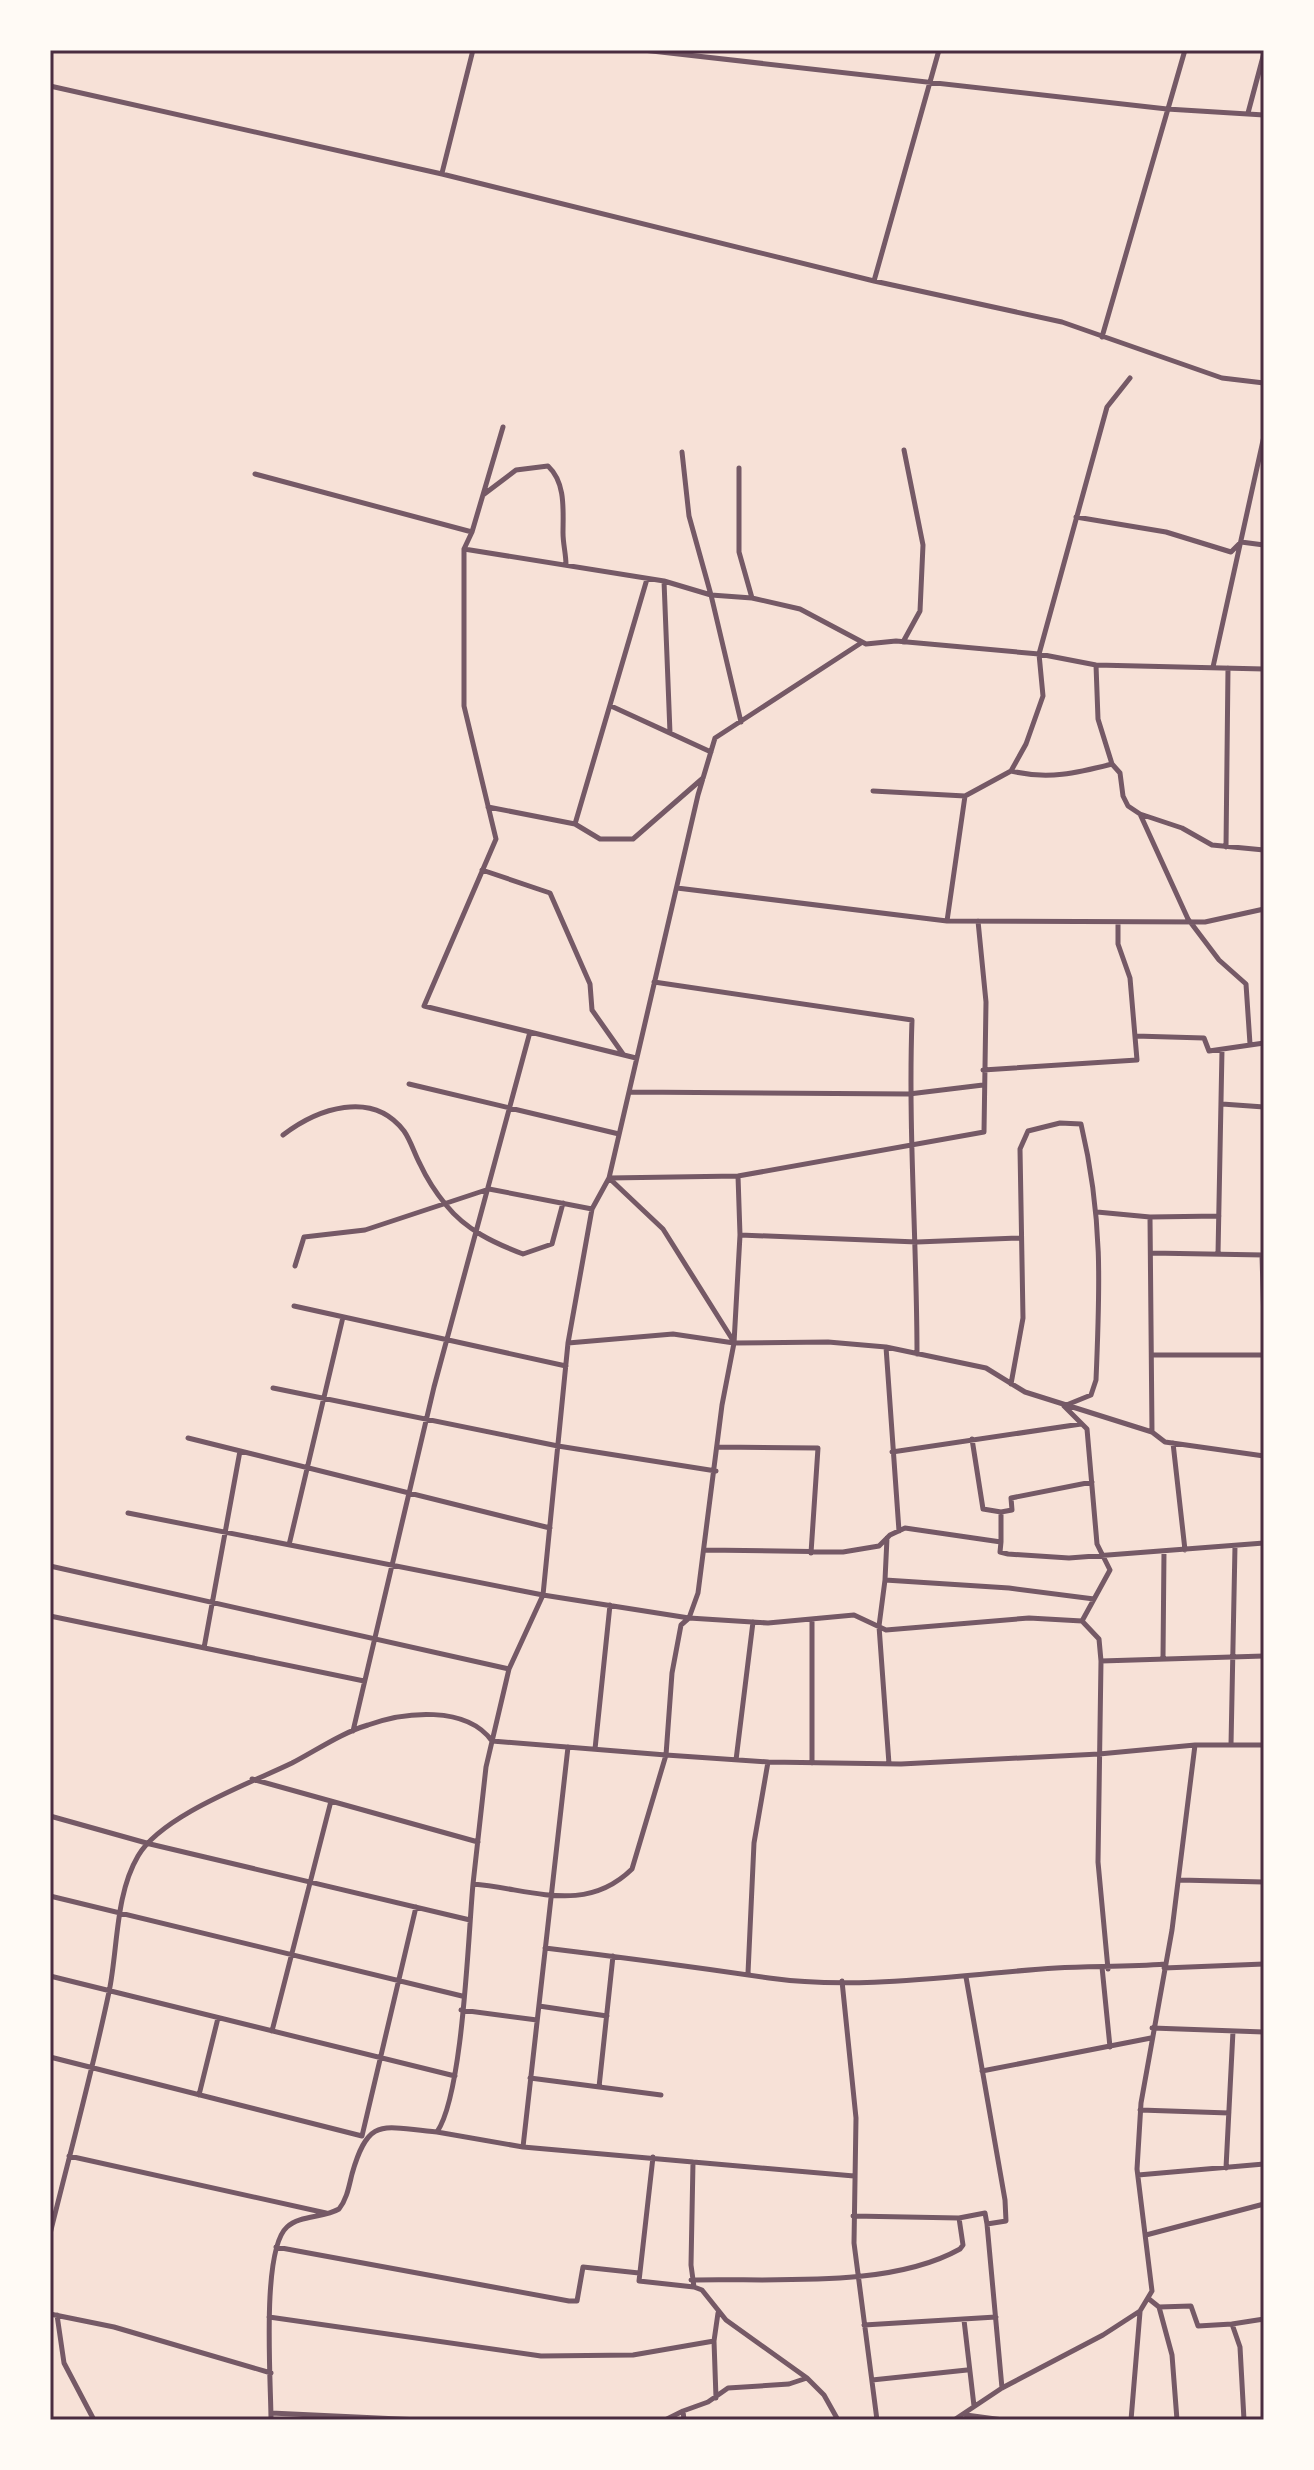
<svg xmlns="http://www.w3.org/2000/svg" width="1314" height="2470" viewBox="0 0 1314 2470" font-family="'Fira Sans',sans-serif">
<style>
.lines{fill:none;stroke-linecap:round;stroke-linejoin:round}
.minor{stroke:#755966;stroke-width:5}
.neatline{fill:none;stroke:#4a2c40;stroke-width:3}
</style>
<rect width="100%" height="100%" fill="#f7e1d7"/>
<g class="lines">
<path class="minor" d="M643 50 1167 109 1264 115
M50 86 442 174 874 281 1062 322 1222 378 1264 383
M1248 113 1264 53
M442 173 473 50
M874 281 939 50
M1102 337 1185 50
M682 452 689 516 711 595 752 598 800 609 866 644 896 641 1039 654 1096 665 1264 669
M739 468V552L752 598
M255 474 472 532 464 549 664 581 711 595 741 722
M483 495 516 470 548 466C566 483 563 510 563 533 563 544 566 554 566 565
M1076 517 1166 532 1231 552 1241 542 1264 545
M472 532 503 427
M464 549V706L496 839 424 1006 636 1058
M647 579 575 824 600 839H633L703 778
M664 581 670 733 611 706 711 752
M903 642 920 611 923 545 904 450
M861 643 715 738 698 795 609 1178 738 1176 984 1132 986 1002 978 921
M1096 665 1098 719 1112 764 1120 773 1123 796 1128 806 1140 814 1188 919 1219 960 1246 984 1250 1044
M1213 667 1264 436
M1011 771C1048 780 1077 773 1112 764
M873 791 965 796 1011 771 1026 744 1043 696 1039 654 1107 407 1130 378
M488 807 575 824
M1140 814 1182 828 1212 845 1264 850
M1226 847 1228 668
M482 870 550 893 590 984 592 1010 623 1054
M677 888 947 921 1205 922 1264 909
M947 921 965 796
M654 982 912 1020C908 1132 917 1243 917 1354
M1135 1036 1204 1038 1209 1051 1264 1043
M983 1070 1137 1060 1130 978 1118 944V923
M409 1084 619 1134
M629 1092 909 1094 983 1085
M1222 1104 1264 1107
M283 1135C317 1109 372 1089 404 1131 411 1141 414 1153 420 1164 426 1177 437 1194 446 1205 466 1230 494 1243 523 1254L552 1244 563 1203
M1097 1212 1150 1217 1219 1216
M1150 1217 1152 1432
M740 1235 917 1242 1021 1238
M1151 1253 1264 1255
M1218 1254 1222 1050
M1262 1255 1264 1323
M295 1266 304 1237 365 1230 489 1189 592 1209
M294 1306 566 1366
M568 1343 592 1209 609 1178 663 1229 734 1342
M886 1347 899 1531
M1152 1355H1264
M1011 1384 1023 1318 1020 1149 1028 1131 1060 1123 1081 1124C1103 1217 1100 1287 1096 1380L1091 1395 1064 1406 1087 1429 1097 1544 1110 1570 1082 1621
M273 1388 558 1446 716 1471
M188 1438 550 1528
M972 1439 983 1509 1001 1512
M1173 1443 1185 1550
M718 1447 818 1448 811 1553
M892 1452 1081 1424
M128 1513 543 1595 689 1618 768 1623 854 1615 886 1630 1029 1618 1082 1621 1099 1639 1101 1661 1098 1862 1108 1969
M887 1538 885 1580 1009 1588 1094 1599
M1001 1542V1512L1012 1510 1011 1498 1092 1482
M289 1545 343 1317
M705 1550 843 1552 879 1546 890 1535 905 1528 1001 1542 1000 1552 1008 1554 1069 1558 1264 1543
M50 1566 509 1669
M885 1580 879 1626 889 1764
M50 1616 364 1681
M204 1648 240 1451
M1163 1658 1164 1551
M1101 1661 1264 1656
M353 1731 434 1387 530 1032
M1231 1745 1235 1546
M595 1749 610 1605
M736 1760 753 1622
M812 1763V1622
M252 1779 478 1842
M50 1816 150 1844 470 1920
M1179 1880 1264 1882
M473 1884 486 1767 509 1669 543 1595 568 1343 673 1334 734 1343 828 1342 886 1347 986 1368 1025 1392 1152 1432 1165 1442 1264 1456
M50 1896 462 1996
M545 1948C620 1957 694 1967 769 1978 861 1991 963 1974 1056 1968 1093 1966 1128 1967 1165 1964
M1102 1967 1110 2047
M1164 1968 1264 1964
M748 1973 754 1843 768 1762
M50 1976 455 2076
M966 1977 1005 2200 1006 2221 987 2224 1002 2388
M842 1981 856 2118 854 2243 877 2420
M539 2006 607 2016
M461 2010 537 2020
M1152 2028 1264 2032
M272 2031 331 1801
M50 2057 362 2136
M982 2071 1151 2038
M530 2078 661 2095
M599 2087 613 1956
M199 2095 218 2018
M1140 2110 1229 2113
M362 2136 416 1907
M523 2147 568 1747
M69 2156 326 2213
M653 2157 639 2281 694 2287
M693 2162 854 2176
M1226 2168 1233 2031
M1138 2175 1264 2164
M853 2216 959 2218 985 2213 987 2224
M50 2234C70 2153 92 2073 109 1992 118 1949 115 1895 138 1856 162 1815 251 1783 292 1763 317 1750 341 1733 368 1725 404 1712 466 1705 492 1741L666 1755 672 1673 681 1625 689 1618 698 1593 722 1405 734 1343 740 1235 738 1176
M1146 2235 1264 2204
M276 2247 569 2301H577L583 2267 639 2273
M691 2280C772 2278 889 2289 960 2249L963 2245 959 2218
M1149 2299 1159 2307 1191 2306 1198 2326 1232 2324 1240 2347 1244 2420
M1159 2307 1172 2355 1177 2420
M50 2314 114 2327 271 2373
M57 2315 64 2363 94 2420
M269 2317 541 2356 633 2355 714 2341
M964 2320 974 2406
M1232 2324 1264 2319
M864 2325 996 2317
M872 2380 967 2370
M716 2398 714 2341 718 2313
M271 2413 420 2420
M966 2415 1003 2420
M271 2420C271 2382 261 2250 287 2227 300 2215 324 2218 339 2209 347 2199 349 2186 352 2174 369 2114 384 2128 437 2132
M665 2420 683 2411
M684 2420 683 2411 708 2402 728 2388 789 2384 807 2378
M838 2420 824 2395 807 2378 726 2320 702 2290 694 2287 691 2265 693 2162 523 2147 437 2132C463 2094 468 1938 473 1884 532 1889 585 1915 632 1869L666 1755 768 1762 901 1764 1099 1754 1195 1745H1264
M954 2420 1002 2388 1103 2335 1140 2311 1152 2291 1137 2169 1141 2103 1172 1930 1195 1745
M1131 2420 1140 2312"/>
</g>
<rect width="1314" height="2470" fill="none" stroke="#fffaf5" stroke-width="104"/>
<rect x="52" y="52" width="1210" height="2366" class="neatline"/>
</svg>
